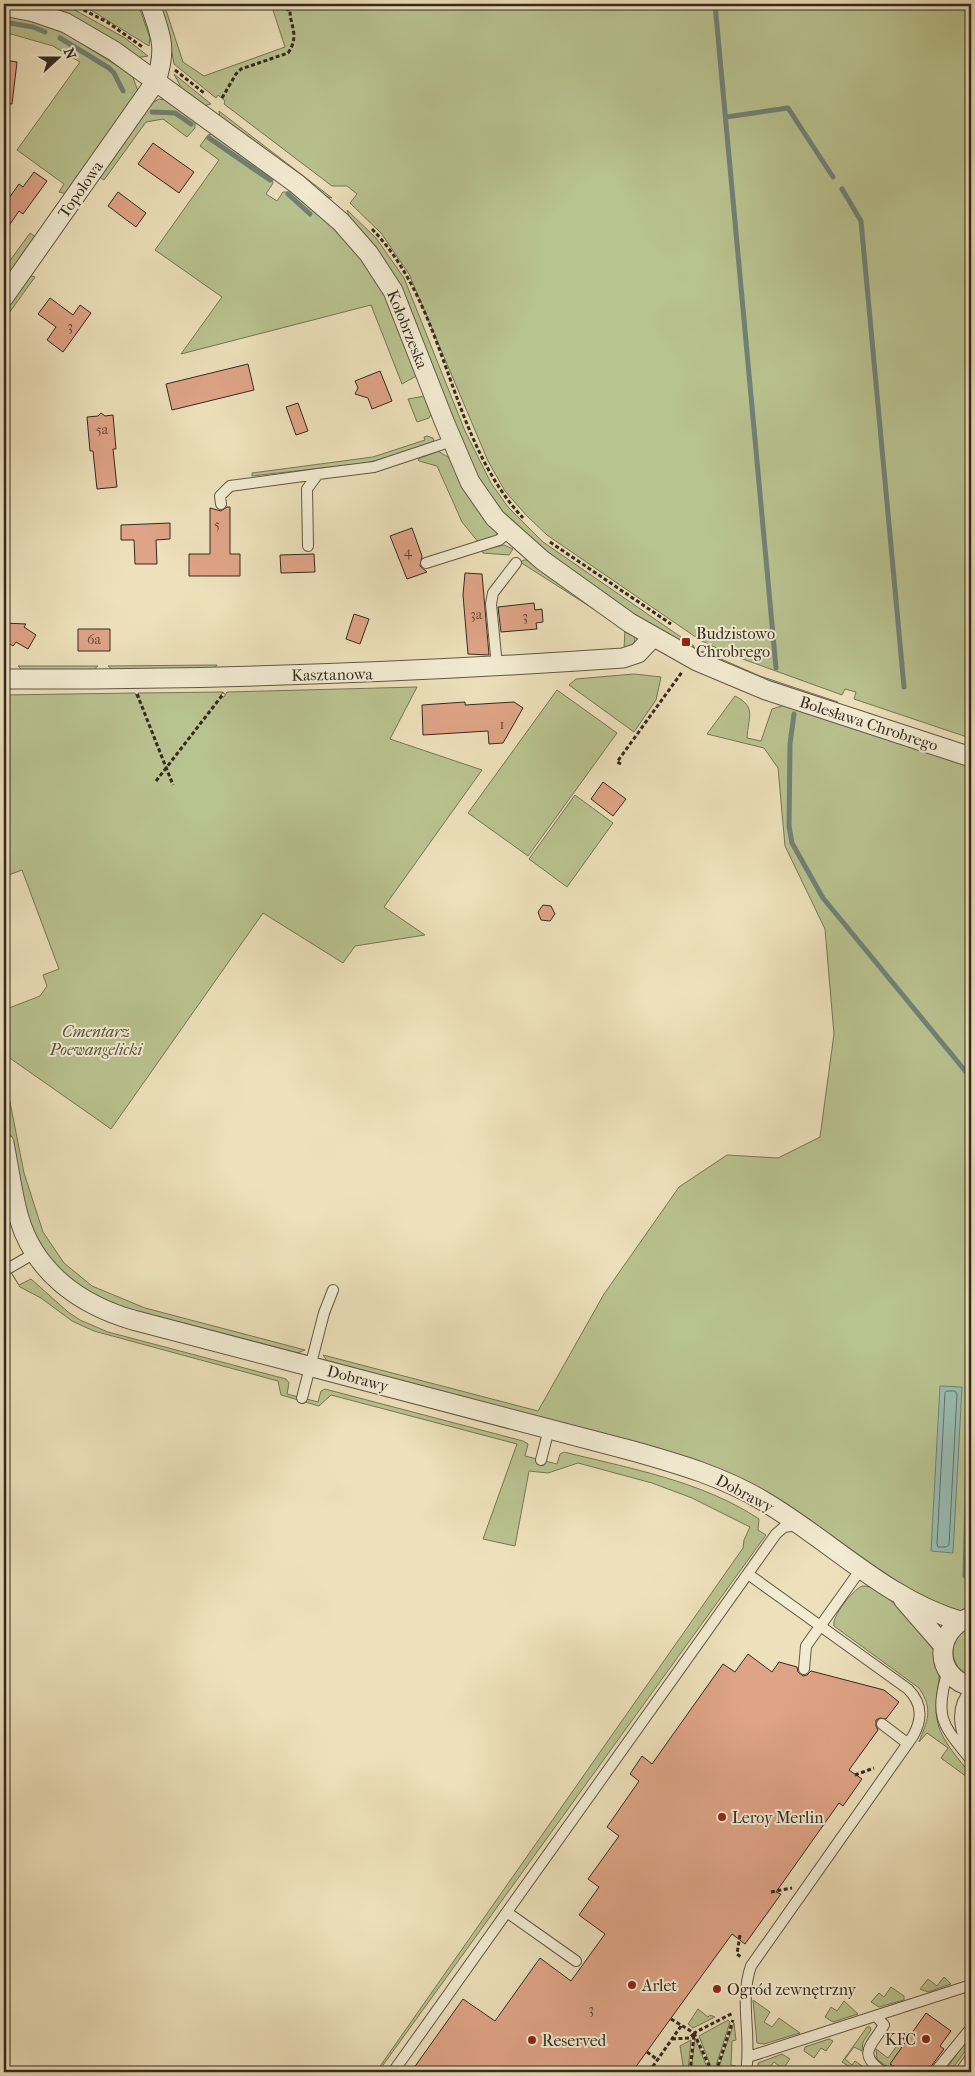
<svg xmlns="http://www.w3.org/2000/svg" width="975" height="2076" viewBox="0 0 975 2076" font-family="'IM FELL French Canon',serif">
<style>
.green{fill:#b9c390;stroke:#767658}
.water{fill:#99bdb3;stroke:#718278}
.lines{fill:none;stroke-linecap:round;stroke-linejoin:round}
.shore{stroke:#66736a;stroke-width:1}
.stream{stroke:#718278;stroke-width:5}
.building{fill:#dfa487;stroke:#342920}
.service-casing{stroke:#625747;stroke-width:12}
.minor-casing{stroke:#625747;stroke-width:21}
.path{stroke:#342920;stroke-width:3;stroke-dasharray:4 2.5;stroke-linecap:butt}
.service{stroke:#f3ecd3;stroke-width:10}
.minor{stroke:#f3ecd3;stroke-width:19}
.poi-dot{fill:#8f2418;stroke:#f3ecd3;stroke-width:2}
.labels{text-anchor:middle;stroke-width:4;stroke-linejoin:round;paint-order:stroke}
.number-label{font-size:14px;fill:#5f483a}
.street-label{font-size:16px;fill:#342920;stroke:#f3ecd3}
.poi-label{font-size:16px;fill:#342920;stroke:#f3ecd3;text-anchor:start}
.park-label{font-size:16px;font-style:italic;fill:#55503c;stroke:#f3ecd3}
</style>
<rect width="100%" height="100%" fill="#ede1bb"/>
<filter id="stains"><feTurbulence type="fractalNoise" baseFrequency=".004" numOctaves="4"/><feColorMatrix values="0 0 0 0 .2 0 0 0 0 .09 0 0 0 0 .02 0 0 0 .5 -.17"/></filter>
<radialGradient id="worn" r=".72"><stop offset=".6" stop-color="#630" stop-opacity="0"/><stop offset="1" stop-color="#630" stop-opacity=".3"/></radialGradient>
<path class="green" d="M32 4H64L125 38 148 56 136 58Z
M81 4H138L150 38 149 46Z
M157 4H164L183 62 204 76 285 47 271 4H971V688L966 702 967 737 854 699 856 692 845 689 842 695 729 654 700 640 547 535 526 515 505 491 488 461 409 274 381 233 350 203 357 194 347 186H332L224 104 225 101 218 95 216 98 174 64 171 47Z
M4 14 58 29 132 75 138 91 67 194 59 192 64 184 17 150 80 62 53 46 4 32Z
M174 74 211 104 203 106 183 91Z
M159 99 166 100 195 121V128L187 137 163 119 146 122 104 180 98 176 152 103Z
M219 111 332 198 324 196 220 118Z
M213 134 272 175 273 183 266 194 277 201 283 192H295L350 243 379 281 418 375 402 384 371 305 181 354 222 297 155 250 219 160 200 146 208 135Z
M347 210 376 238 404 278 465 431 491 483 508 507 543 542 694 646 692 650 657 631 548 555 502 513 477 478 453 421 408 302 393 274 350 220Z
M30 233 37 238 4 282V262H9Z
M29 275 35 277 4 320V311Z
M425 396 432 413 429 418 417 422 408 399Z
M427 436 433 438 434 442 391 457 365 463 252 476V473L373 457 425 440 424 437Z
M438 451 451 459 482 515 497 533 496 536 479 543 462 522 437 466 419 461 418 459Z
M504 545 513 549 509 555 483 553 482 550Z
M524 560H529L630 632 635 638 634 645 624 649 625 629 520 562Z
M703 651 760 676 838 702 836 704 769 683 701 655Z
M217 665 214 669 113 670 108 666Z
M18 666H98L93 670 23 671Z
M634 674 661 677 656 700 634 732 569 685 576 679Z
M417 687 390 739 482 770 384 907 425 935 355 946 343 963 263 913 111 1129 4 1054V1010L40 996 47 986 43 975 59 969 22 870 6 876 4 869V695L135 693 137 698 140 697 138 693 223 692 220 697H224L227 692Z
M557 690 617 733 528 856 468 813Z
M735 696C757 707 748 717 747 738L761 741 772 709 788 704 971 764V1610L949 1611 896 1583 788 1505 769 1494 328 1362 323 1355 538 1411 604 1294 679 1187 727 1155 778 1158 820 1137 834 1034 825 929 785 846 778 768 764 748 707 734Z
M575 795 613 823 567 887 529 859Z
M4 1072 24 1173 43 1232 64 1263 92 1286 145 1308 305 1350 295 1354 119 1307 83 1290 52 1262 34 1233 22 1198 4 1105Z
M4 1261 19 1285 31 1279 68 1312 80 1320 108 1332 286 1379 289 1383 287 1394 318 1402 321 1391 325 1389 523 1441 528 1444 525 1456 557 1464 560 1454 564 1452C628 1468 702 1481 759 1519L758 1530 766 1535 378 2072H376L743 1548 744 1540 750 1527 692 1498 652 1483 578 1463 548 1473 529 1471 515 1546 483 1539 517 1444 331 1395 319 1406 281 1395 278 1381 94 1331 72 1321 41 1298 20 1287Z
M862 1586C873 1585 882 1594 891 1601 916 1619 942 1646 939 1679 937 1695 934 1708 938 1724 943 1743 960 1760 971 1775V1780L941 1758 948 1748 927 1733 919 1742C927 1721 934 1710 919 1688L834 1626C831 1617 853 1590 862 1586Z
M971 1627V1676C947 1667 947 1636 971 1627Z
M944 1977 951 1984 928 1992 920 1989 928 1979 937 1986Z
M891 1987 904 1996V2000L879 2007 871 2002 879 1993 884 1997Z
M753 2000 770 2012 764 2022 772 2027 779 2018 800 2033 764 2044 757 2043Z
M844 2001 858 2014 833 2022 825 2017 831 2007 837 2011Z
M698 2009 708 2017 710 2015 715 2017 693 2028 688 2024Z
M728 2020 730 2022 715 2069H712L699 2036Z
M734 2023 736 2040 732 2041 731 2065 736 2066 735 2072H717Z
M867 2027H870L871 2030 863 2042 862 2051 854 2047 845 2059 852 2065 855 2061 862 2066 858 2072 842 2062Z
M907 2032 911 2035 891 2063 903 2072H894L877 2059 876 2049 888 2058Z
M971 2034V2043L950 2072H944Z
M695 2038 709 2072H691Z
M829 2039 833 2041 826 2051 821 2048 814 2058 804 2051 805 2047Z
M691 2040 688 2072H684L680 2046Z
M782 2054 790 2059 783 2069 774 2062 766 2072 758 2066V2063Z"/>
<path class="water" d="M940 1386 962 1387 953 1553 931 1551Z"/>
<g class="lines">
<path class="shore" d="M947 1391H955L957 1394 949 1545 946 1547H938L937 1544 945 1393Z"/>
<path class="stream" d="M715 4 776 668
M4 22 33 27 45 32
M60 38 109 68 114 73 123 91
M152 112 175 113 191 124
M726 117 788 108 833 177
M209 138 270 180
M842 189 861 221 904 687
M288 194 310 214
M794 714 790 744 789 826 792 843 823 898 971 1078
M965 1576 969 1416 971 1407"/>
</g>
<path class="building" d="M4 60 17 62 12 104 4 103Z
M153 143 194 172 179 193 138 164Z
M34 172 47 181 23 214 19 211 4 233V205L19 184 23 187Z
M118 192 146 213 136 227 108 206Z
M50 298 73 315 80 305 91 313 63 352 47 340 56 327 38 314Z
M248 364 254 390 172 410 166 384Z
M380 371 392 401 372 409 368 398 355 394 358 388 355 381Z
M298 403 308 431 296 435 286 407Z
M101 413 105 416 113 415 116 449H113L117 487 97 489 93 451H90L87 417 98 416Z
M227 507H230V554H240V576H189V554H210V508L221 511Z
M170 523V539L156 540 157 564H135L134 540H121V525Z
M412 528 422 556 420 566 427 572 407 579 390 536Z
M314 554 315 572 281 573 280 555Z
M465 573 482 574 489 655 468 654 463 595Z
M534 603 535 610 542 609 543 622 536 623 537 629 501 632 498 607Z
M354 614 369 619 360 644 346 639Z
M4 623 26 624 24 627 36 635 28 649 16 642 13 646 4 640Z
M78 629H110V651H78Z
M465 702V705L514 702 523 708 503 743 489 744 488 731 423 735 422 705Z
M603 782 626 799 613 816 591 799Z
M543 905 551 906 555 914 550 921 541 920 538 912Z
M748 1654 772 1672 779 1662 797 1667 798 1672 803 1676 807 1675 811 1671 884 1690 899 1702 886 1719 880 1718 876 1720V1726L878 1730 849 1770 862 1779 843 1806 839 1803 776 1892 781 1894 745 1944 732 1934 632 2072H411L463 1999 495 2021 540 1958 571 1981 605 1934 579 1915 599 1887 588 1879 619 1836 607 1827 639 1781 630 1774 642 1756 652 1764 723 1664 735 1672Z
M926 2013 951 2031 940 2046 944 2049 927 2072H903L890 2064Z"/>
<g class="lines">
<defs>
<path id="service" d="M221 504 220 496 230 486 318 474
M308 546 307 489 318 474 374 467 452 441
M426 563 499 540 509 532
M497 666 491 604 493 593 516 563
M9 1268 35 1253
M302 1398 324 1313 333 1290
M541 1460 549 1429
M804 1669 806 1646 861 1569
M948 1670C934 1718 942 1724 971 1760
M882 1724 907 1743
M969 1756C962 1733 952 1709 971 1690
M508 1913 576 1961
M876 2016 884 2025C872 2046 856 2053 883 2072
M748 2057 971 1985
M393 2072 776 1534 784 1527 798 1525
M746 2072C752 2037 739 2000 751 1966L913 1736C923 1718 922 1703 908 1689L748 1574
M935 2072 971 2028
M960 2072 971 2057"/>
<path id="minor" d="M4 6 34 12 66 23 114 51 297 184 341 222 369 254 393 291 444 421 470 482 495 518 542 560 630 623 697 661 766 690 971 757
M4 297 156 81C167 49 161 35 150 4
M4 679C211 680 417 672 623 658L638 653 653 637
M4 1143C9 1168 12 1194 19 1218 35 1273 81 1305 133 1320L633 1451C679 1464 724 1477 765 1502 831 1541 886 1599 960 1621
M903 1599 943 1645
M968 1618C934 1631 934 1678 971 1686"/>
</defs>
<use href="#service" class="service-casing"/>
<use href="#minor" class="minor-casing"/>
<path class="path" d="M72 4 107 22 144 48
M285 4 288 11
M175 70 204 93
M222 98 236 74 241 69 288 53C302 33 286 22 291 4
M372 229C449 309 447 436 523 518
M550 542 671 624
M137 694 173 785
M621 764 617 762 682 672
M156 781 224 693
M855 1775 874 1768
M771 1892 792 1888
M740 1935 737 1954 742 1958
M671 2019 694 2033 733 2013
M694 2033 712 2072
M672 2039 689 2038 694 2034
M647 2052 658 2060
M649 2072 681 2026
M690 2072 694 2034
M716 2072 733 2020"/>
<use href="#service" class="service"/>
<use href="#minor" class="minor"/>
</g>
<g class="poi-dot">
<rect x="681" y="637" width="10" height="10" rx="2.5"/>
<circle cx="722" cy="1817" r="5"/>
<circle cx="632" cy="1985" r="5"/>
<circle cx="717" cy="1989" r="5"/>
<circle cx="926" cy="2039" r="5"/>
<circle cx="532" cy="2040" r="5"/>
</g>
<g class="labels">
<g class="number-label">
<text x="70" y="331">3</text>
<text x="102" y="434">5a</text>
<text x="217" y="529">5</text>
<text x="408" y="556">4</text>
<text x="476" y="619">3a</text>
<text x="525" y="621">3</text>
<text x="94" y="644">6a</text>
<text x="502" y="729">1</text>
<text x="591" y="2014">3</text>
</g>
<g class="street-label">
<text transform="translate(80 189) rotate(-55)" y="6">Topolowa</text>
<text transform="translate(408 329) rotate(68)" y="6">Kołobrzeska</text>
<text transform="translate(332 674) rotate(-1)" y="6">Kasztanowa</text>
<text transform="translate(869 723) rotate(18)" y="6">Bolesława Chrobrego</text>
<text transform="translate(358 1378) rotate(15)" y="6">Dobrawy</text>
<text transform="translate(745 1493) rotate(28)" y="6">Dobrawy</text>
</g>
<g class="poi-label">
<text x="696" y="639">Budzistowo<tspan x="696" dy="18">Chrobrego</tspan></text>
<text x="732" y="1823">Leroy Merlin</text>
<text x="642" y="1991">Arlet</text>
<text x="727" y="1995">Ogród zewnętrzny</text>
<text x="916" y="2045" text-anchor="end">KFC</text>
<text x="542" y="2046">Reserved</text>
</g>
<g class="park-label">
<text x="96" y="1037">Cmentarz<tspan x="96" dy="18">Poewangelicki</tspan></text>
</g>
</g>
<rect width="975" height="2076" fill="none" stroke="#ede1bb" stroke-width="20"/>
<rect x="5" y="5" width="965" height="2066" fill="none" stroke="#342920" stroke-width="2.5"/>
<rect x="10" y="10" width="955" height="2056" fill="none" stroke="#342920"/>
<g transform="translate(58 58) rotate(69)" stroke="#f3ecd3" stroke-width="4" paint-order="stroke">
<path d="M0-4L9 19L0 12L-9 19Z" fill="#342920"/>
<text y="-8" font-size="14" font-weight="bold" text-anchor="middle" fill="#342920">N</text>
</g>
<rect width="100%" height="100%" filter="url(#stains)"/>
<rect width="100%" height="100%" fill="url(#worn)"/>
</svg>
